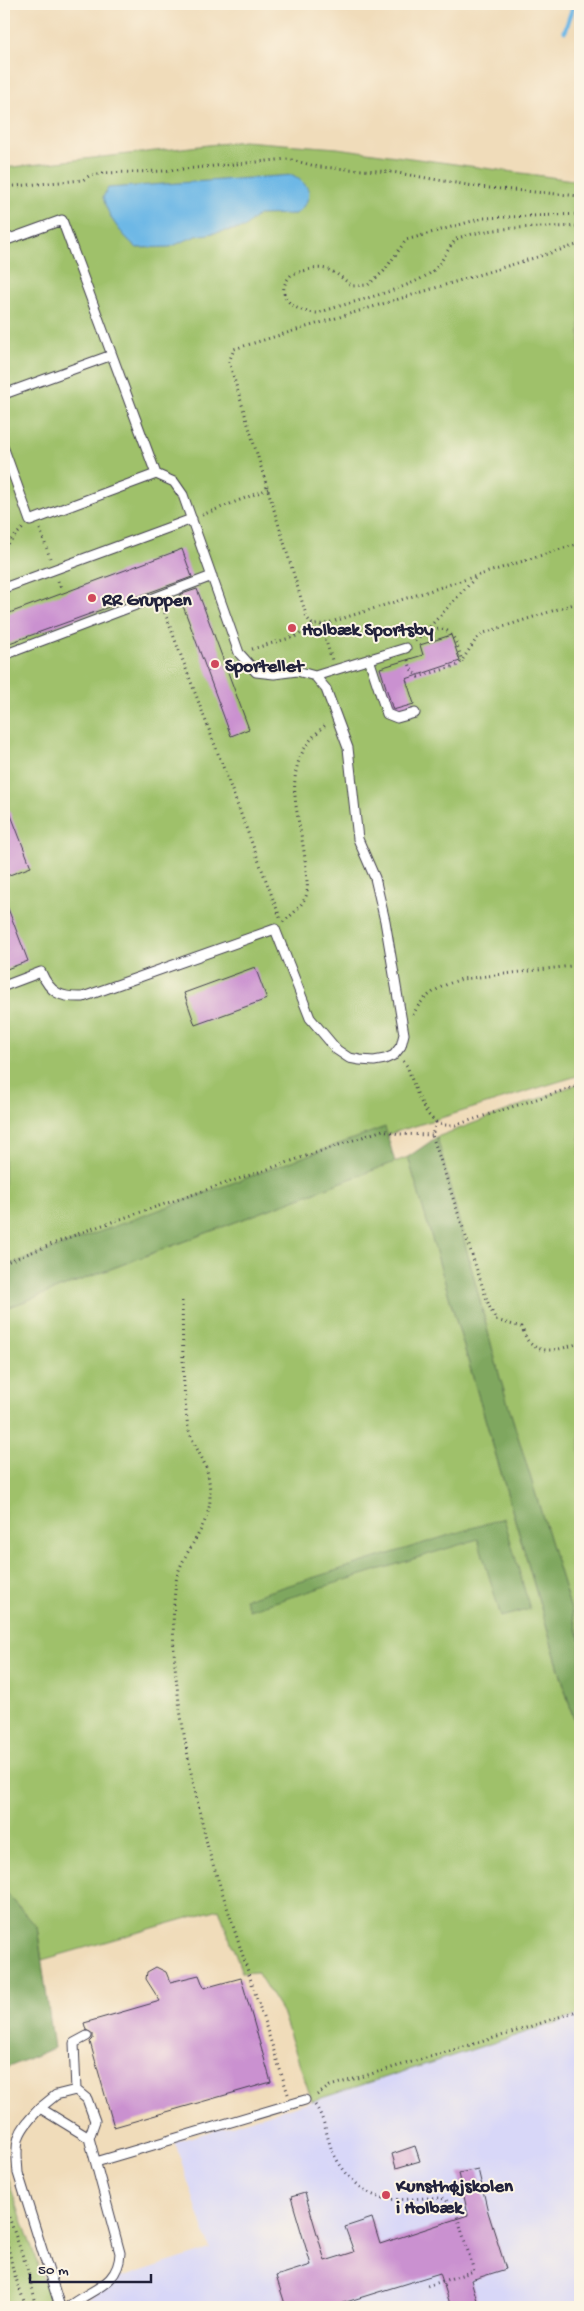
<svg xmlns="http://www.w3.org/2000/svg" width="584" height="2311" viewBox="0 0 584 2311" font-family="'Gochi Hand',sans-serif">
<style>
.built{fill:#d8d7f8}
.green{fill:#9fc16b;stroke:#607253}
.forest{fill:#7fa75f;stroke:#50644d}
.water{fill:#6db8e6;stroke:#486d90}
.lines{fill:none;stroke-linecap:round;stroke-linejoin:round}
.stream{stroke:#6db8e6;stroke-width:5}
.building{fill:#ca91d0}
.lane-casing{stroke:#413e4e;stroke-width:11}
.path{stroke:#413e4e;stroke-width:3;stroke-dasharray:1 4;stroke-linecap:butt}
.lane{stroke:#fff;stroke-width:9}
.poi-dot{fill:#d1495b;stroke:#fcf5e5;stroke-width:2}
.labels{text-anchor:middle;stroke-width:4;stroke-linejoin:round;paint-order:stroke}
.poi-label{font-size:19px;font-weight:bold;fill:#22223b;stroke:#fcf5e5;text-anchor:start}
</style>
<rect width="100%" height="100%" fill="#fcf5e5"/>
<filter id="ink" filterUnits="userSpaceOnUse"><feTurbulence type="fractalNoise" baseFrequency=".02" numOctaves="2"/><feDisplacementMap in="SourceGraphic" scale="10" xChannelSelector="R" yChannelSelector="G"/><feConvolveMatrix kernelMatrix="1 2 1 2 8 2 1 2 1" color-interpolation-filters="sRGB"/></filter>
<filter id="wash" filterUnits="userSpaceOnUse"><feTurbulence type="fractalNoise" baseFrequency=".0096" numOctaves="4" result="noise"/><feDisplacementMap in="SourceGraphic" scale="20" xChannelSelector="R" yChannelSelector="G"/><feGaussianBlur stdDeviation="1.12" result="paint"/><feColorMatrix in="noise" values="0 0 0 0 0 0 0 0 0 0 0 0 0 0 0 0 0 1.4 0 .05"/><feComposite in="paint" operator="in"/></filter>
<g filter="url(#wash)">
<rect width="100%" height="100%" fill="#f0dcba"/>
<path class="built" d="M580 2015V2307H79L89 2298 114 2284 120 2278 210 2249 175 2142 312 2101Z"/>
<path class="green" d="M244 141 337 148 580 181V1075L389 1134 4 1274V168Z
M580 1083V1639L500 1378 437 1137Z
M408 1157 580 1741V2015L312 2101 282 2012 257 1972 242 1973 219 1909 42 1960 37 1927 4 1890V1309Z
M4 2169 53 2307H4Z"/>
<path class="forest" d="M385 1127 395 1162 4 1309V1267Z
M437 1137 500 1378 580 1639V1740L408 1157Z
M504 1518 530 1609 501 1617 478 1539 249 1610 245 1599Z
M4 1890 37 1927 54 2048 4 2069Z"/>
<path class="water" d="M293 175C313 188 314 197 296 214L258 215 244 228 196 236 170 247 137 248C121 234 108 218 103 197L108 188Z"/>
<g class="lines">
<path class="stream" d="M565 31 574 4"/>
</g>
<g id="blocks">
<path class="building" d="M182 549 192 577 4 645V615Z
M197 589 249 729 231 736 179 595Z
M451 635 460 661 406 679 414 704 393 710 380 668 423 655 420 645Z
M4 797 31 867 4 877Z
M4 898 28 961 4 970Z
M255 967 267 999 195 1025 184 993Z
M156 1967 166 1972 170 1982 199 1975 204 1988 241 1978 271 2082 114 2127 90 2042 93 2039V2034L86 2030 84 2023 160 2001 146 1979 147 1972Z
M415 2146 420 2161 396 2168 392 2154Z
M478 2169 488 2212 506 2269 471 2280 479 2307H451L440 2273 330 2307H286L276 2276 311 2265 291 2197 305 2193 325 2261 354 2252 345 2227 372 2218 380 2244 468 2215 459 2173Z"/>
</g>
</g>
<g filter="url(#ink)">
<use href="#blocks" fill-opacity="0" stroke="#413e4e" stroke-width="1"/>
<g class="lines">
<defs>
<path id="lane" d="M4 241 62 220 156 474
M4 394 112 355
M4 449 30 521 156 474 174 482 183 495 239 653 256 672 274 674 297 671 315 676 326 689 348 748 358 839 375 878 385 921 404 1034 401 1046 394 1055 385 1059 374 1061 360 1060 349 1058 337 1050 310 1018 275 929 83 997C61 998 50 993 41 972L4 986
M4 588 192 519
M4 655 212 576
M369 659 387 714 397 718 415 713
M315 676 406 648
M76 2090 74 2043 87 2036
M40 2108 56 2095 76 2090 87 2099 95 2121 89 2138
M96 2162 305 2100
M60 2307 18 2173C15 2139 16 2133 40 2108L89 2138 120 2253C119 2286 90 2289 68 2307"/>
</defs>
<use href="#lane" class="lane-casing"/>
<path class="path" d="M4 187 83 180 89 176 103 173 163 171 288 159 319 167 392 172 479 187 580 196
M580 214 483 218 406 240 384 271 368 285 352 286C327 265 324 265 292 274 270 296 296 313 318 313 349 302 403 291 429 274 443 265 446 248 458 238 498 225 539 228 580 226
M580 244 234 349 229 362 307 618 313 625 325 624 580 543
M202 515 268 489
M40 529 50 558
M4 547 23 528
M58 581 61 588
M163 608 281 920
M321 625 332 660
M423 634 477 576
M415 641C446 618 454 630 462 662
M252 649 297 636 313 625
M408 660 411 669 418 677 459 665 475 641 484 633 580 602
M283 922C292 915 301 907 306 896 309 888 306 878 306 869 302 814 273 766 327 724
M413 1015C422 995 442 985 462 979L580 965
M403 1061 407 1066C413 1082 422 1113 436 1122 442 1126 450 1125 456 1125L580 1085
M436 1122 432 1135 489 1306 496 1320 521 1327C524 1331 525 1337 528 1341 542 1357 563 1348 580 1343
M4 1263 88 1230 383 1130 399 1134 432 1135
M182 1301C183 1343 182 1386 188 1427 191 1440 200 1453 205 1465 209 1474 210 1488 210 1498 210 1529 179 1555 176 1582 165 1663 190 1772 209 1852L288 2094
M317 2095 330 2086 511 2033 580 2010
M315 2105C324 2117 326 2133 331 2148 340 2170 363 2197 389 2199 405 2201 422 2197 439 2198L445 2199 455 2209 474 2271 427 2286
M4 2203 27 2268 37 2307
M4 2227 13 2270 26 2307"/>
<use href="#lane" class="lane"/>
</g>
</g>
<g class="poi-dot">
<circle cx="92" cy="598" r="5"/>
<circle cx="292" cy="628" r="5"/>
<circle cx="215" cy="664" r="5"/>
<circle cx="386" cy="2195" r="5"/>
</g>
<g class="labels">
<g class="poi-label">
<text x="102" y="605">RR Gruppen</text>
<text x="302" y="635">Holbæk Sportsby</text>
<text x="225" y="671">Sportellet</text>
<text x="396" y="2191">Kunsthøjskolen<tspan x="396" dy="22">i Holbæk</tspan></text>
</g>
</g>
<rect width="584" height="2311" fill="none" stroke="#fcf5e5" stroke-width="20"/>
<path d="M30 2274v8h121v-8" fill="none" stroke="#22223b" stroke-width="2.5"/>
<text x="38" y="2274" font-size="15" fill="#22223b" stroke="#fcf5e5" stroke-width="4" paint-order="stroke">50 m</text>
</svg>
